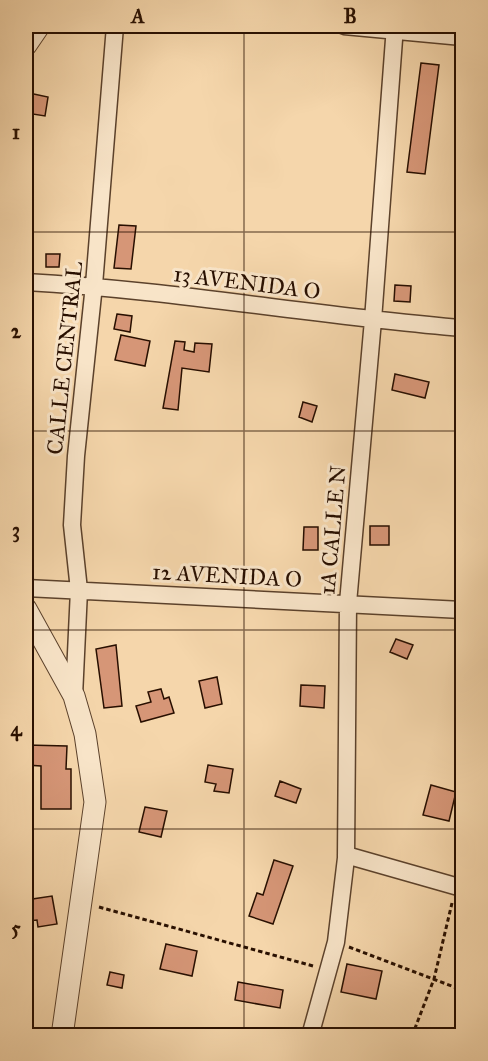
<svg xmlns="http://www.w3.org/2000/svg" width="488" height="1061" viewBox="0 0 488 1061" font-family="'IM FELL Great Primer',serif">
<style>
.building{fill:#d69677;stroke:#280f00;stroke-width:1.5}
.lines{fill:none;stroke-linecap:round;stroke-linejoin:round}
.minor-casing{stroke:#5b412b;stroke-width:19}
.tertiary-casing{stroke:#5b412b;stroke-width:23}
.path{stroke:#280f00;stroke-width:3;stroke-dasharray:4.5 3;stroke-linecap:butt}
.minor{stroke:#f8e4c8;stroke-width:16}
.tertiary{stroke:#f8e4c8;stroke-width:21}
.grid{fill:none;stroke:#280f00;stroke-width:1.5;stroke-opacity:0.55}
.labels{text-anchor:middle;stroke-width:6;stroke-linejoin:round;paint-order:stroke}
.street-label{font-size:22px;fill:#280f00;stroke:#f8e4c8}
.neatline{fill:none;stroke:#280f00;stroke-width:2}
.grid-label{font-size:20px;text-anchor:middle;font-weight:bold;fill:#280f00}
</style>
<rect width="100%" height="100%" fill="#f5d6ab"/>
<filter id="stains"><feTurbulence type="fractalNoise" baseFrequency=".00333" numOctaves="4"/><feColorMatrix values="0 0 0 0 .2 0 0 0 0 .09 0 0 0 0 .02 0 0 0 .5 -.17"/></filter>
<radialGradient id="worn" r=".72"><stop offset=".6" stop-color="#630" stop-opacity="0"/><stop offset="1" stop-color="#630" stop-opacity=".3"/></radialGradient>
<path class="building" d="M421 63 439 65 425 174 407 172Z
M29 93 48 97 45 116 26 113Z
M119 225 136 226 131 269 114 268Z
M46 254H60L59 267H46Z
M395 285 411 286 410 302 394 301Z
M117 314 132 316 130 332 114 329Z
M121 335 150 341 145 366 115 360Z
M175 341 185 342 184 350 194 352 195 343 212 344 209 372 182 368 178 410 163 408Z
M395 374 429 382 425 398 392 390Z
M303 402 317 406 312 422 299 417Z
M370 526H389V545H370Z
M304 527H318V550H303Z
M396 639 413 645 407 659 390 652Z
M116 645 122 706 104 708 96 649Z
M217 677 222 704 205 708 199 681Z
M301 685 325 686 324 708 300 706Z
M161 689 164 699 169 697 174 713 141 722 136 706 151 702 148 692Z
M26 745 67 746 66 769H71V809H41V766L26 765Z
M208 765 233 769 229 793 214 791 216 784 205 782Z
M280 781 301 789 296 803 275 796Z
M431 785 456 792 449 821 423 815Z
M145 807 167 811 161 837 139 832Z
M274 860 293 866 273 924 249 916 257 893 263 895Z
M52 896 57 924 38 927 37 920 28 921 26 900Z
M166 944 197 951 192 976 160 969Z
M347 964 382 971 376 999 341 992Z
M110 972 124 975 122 988 107 985Z
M238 982 283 990 280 1008 235 1000Z"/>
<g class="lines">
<defs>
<path id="minor" d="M344 26 462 37
M26 282C172 290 316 316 462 328
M26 588 462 610
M74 696 79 590 72 525 76 456 94 285 115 26
M346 855 462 888
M310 1036 336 942 346 858 348 603 373 320 395 26"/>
<path id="tertiary" d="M26 45 39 26
M26 609 74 696 85 734 95 802 62 1036"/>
</defs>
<use href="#minor" class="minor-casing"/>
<use href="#tertiary" class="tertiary-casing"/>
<path class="path" d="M99 907 313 966
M349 947 462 990
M412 1036 434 979 452 903"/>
<use href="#minor" class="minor"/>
<use href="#tertiary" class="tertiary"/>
</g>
<path class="grid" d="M244 26V1036M26 232H462M26 431H462M26 630H462M26 829H462"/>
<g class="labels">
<g class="street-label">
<text transform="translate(247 282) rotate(7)" y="8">13 AVENIDA O</text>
<text transform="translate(64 358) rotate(-84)" y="8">CALLE CENTRAL</text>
<text transform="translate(332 530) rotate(-85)" y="8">1A CALLE N</text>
<text transform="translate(227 575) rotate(3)" y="8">12 AVENIDA O</text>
</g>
</g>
<rect width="488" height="1061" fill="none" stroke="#f5d6ab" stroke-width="66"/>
<rect x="33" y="33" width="422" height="995" class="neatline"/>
<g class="grid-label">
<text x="138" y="23">A</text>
<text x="350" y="23">B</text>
<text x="16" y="139">1</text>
<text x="16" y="338">2</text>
<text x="16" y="537">3</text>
<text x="16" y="736">4</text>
<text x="16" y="935">5</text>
</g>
<rect width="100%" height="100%" filter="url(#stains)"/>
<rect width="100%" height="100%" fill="url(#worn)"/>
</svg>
